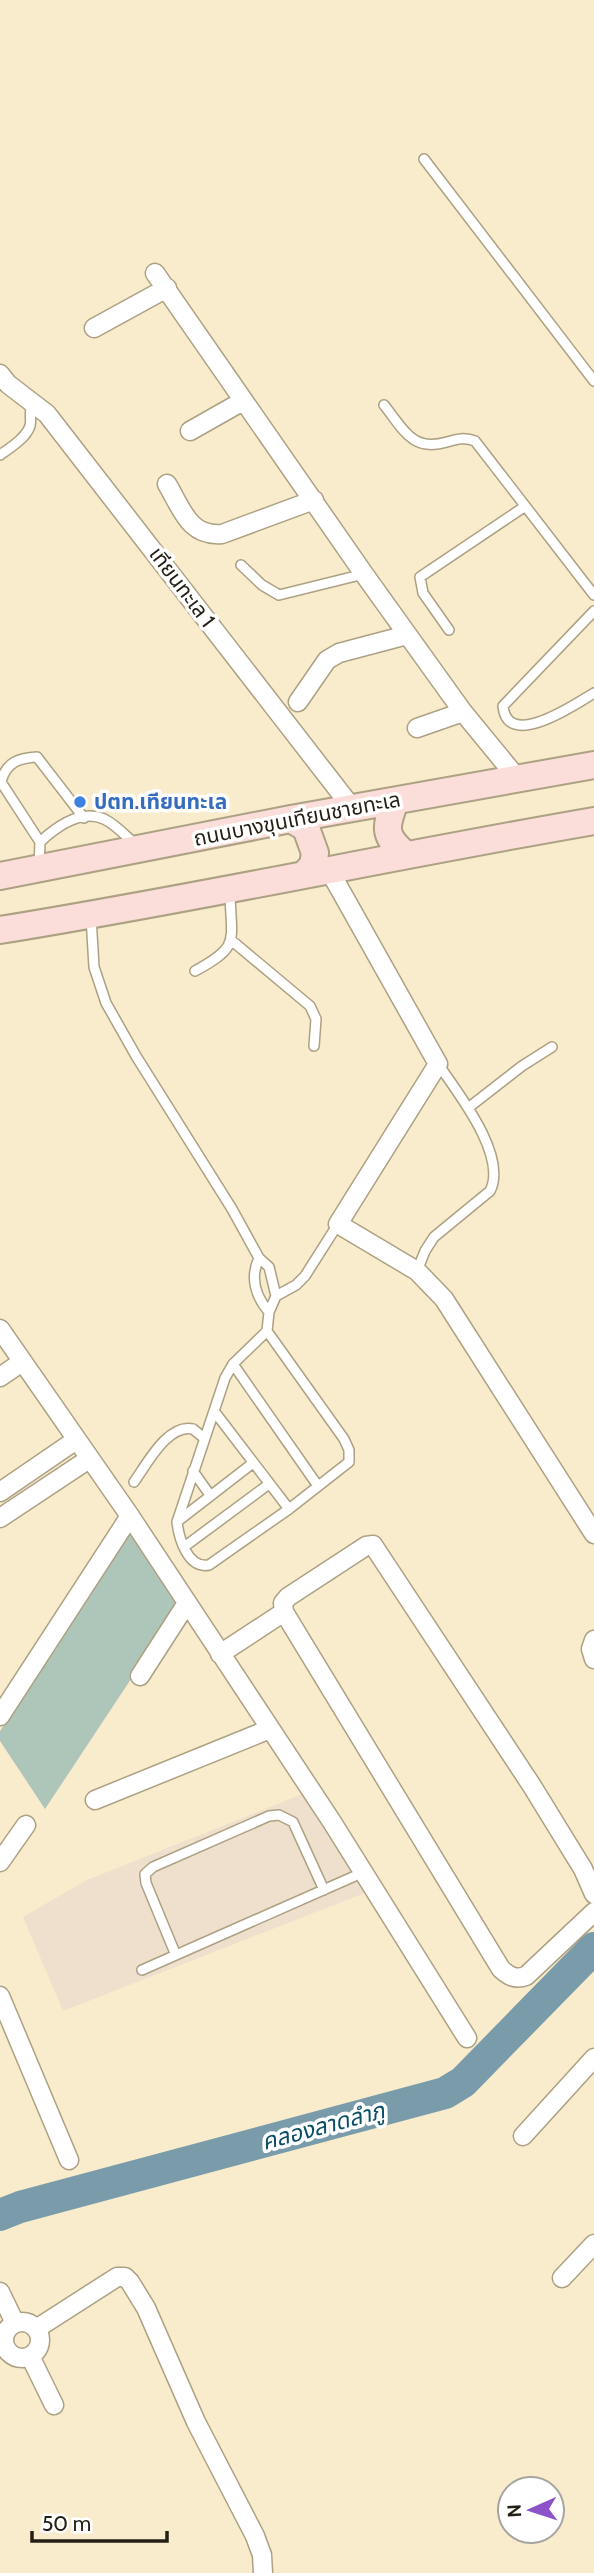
<svg xmlns="http://www.w3.org/2000/svg" width="594" height="2573" viewBox="0 0 594 2573" font-family="Cabin,'Noto Sans Thai',sans-serif">
<style>
.industrial{fill:#efe0cd}
.green{fill:#aec6ba}
.lines{fill:none;stroke-linecap:round;stroke-linejoin:round}
.river{stroke:#7a9baa;stroke-width:32}
.service-casing{stroke:#ada184;stroke-width:12}
.minor-casing{stroke:#ada184;stroke-width:21}
.secondary-casing{stroke:#ada184;stroke-width:30}
.service{stroke:#fff;stroke-width:9}
.minor{stroke:#fff;stroke-width:18}
.secondary{stroke:#fbddd9;stroke-width:26}
.shop-dot{fill:#3f7fe0;stroke:#fff;stroke-width:2.5}
.labels{text-anchor:middle;stroke-width:7;stroke-linejoin:round;paint-order:stroke}
.street-label{font-size:21px;fill:#241f14;stroke:#fff}
.shop-label{font-size:21px;font-weight:bold;fill:#366cbe;stroke:#fff;text-anchor:start}
.water-label{font-size:23px;font-style:italic;fill:#094f65;stroke:#fff}
</style>
<rect width="100%" height="100%" fill="#f8eccd"/>
<path class="industrial" d="M305 1793 370 1891 63 2011 23 1917 87 1880Z"/>
<path class="green" d="M131 1532 180 1605 45 1809 0 1741V1731Z"/>
<g class="lines">
<path class="river" d="M0 2215 20 2207 445 2093 463 2082 594 1948"/>
<defs>
<path id="service" d="M424 159 594 381
M384 405C404 430 412 452 447 442 457 439 465 437 475 441L594 595
M0 455C10 448 26 438 30 426 32 418 28 411 33 404
M241 565 262 585 279 595 364 574
M594 611 503 706C507 751 576 704 594 693
M449 630 423 593 420 577 524 507
M40 842 1 782C6 762 19 758 37 757L84 818
M39 867 40 842C56 827 81 809 104 819 115 824 126 836 135 844
M91 917 94 967 106 1003 136 1056 232 1209 259 1258 269 1267 276 1296 269 1312 267 1331 233 1364 225 1378 177 1522C179 1539 188 1569 209 1565L289 1509
M231 940 310 1006 316 1019 314 1046
M195 971C241 946 231 942 230 893
M468 1108 522 1066 552 1047
M259 1258C250 1277 255 1296 269 1312
M417 1271 425 1251 434 1237 490 1191C508 1156 458 1093 438 1064
M276 1296 296 1285 305 1276 338 1224
M233 1364 318 1486
M214 1411 289 1509 349 1462V1450L344 1439 267 1331
M193 1471 210 1495
M134 1482C147 1464 168 1423 193 1429L204 1438
M178 1521 253 1463
M184 1547 269 1484
M175 1953 146 1883 145 1874 153 1867 269 1816 279 1815 293 1822 324 1890
M142 1970 364 1872"/>
<path id="minor" d="M155 273 364 574 463 712 518 779
M94 328 167 288
M0 374 8 384 47 414 353 809
M190 431 243 401
M167 484C182 509 189 537 222 534L314 500
M298 702 327 660 339 653 407 635
M417 728 463 712
M329 870 438 1064 338 1224 417 1271 444 1299 594 1534
M0 1329 130 1516 332 1822 467 2038
M0 1377 22 1362
M0 1492 76 1440
M0 1518 89 1459
M284 1612 501 1969C509 1976 515 1980 526 1976L594 1912
M594 1640 591 1649 594 1659
M220 1654 284 1612 283 1603 288 1597 366 1546 373 1545 532 1786 583 1869 594 1894
M140 1676 187 1603
M0 1716 130 1516
M95 1800 270 1729
M0 1862 26 1825
M0 1996 69 2160
M523 2136 594 2058
M562 2278 594 2244
M0 2292 15 2323
M4 2340a18 18 0 1 1 36 0a18 18 0 1 1-36 0Z
M36 2329 117 2277H125L130 2282 146 2308 196 2422 255 2536 262 2555 263 2573
M30 2356 54 2405"/>
<path id="secondary" d="M395 801C386 826 382 835 405 854
M291 819 306 828 315 853 313 865 304 875
M0 876 291 819 594 765
M0 930C199 898 396 855 594 821"/>
</defs>
<use href="#service" class="service-casing"/>
<use href="#minor" class="minor-casing"/>
<use href="#secondary" class="secondary-casing"/>
<use href="#service" class="service"/>
<use href="#minor" class="minor"/>
<use href="#secondary" class="secondary"/>
</g>
<circle class="shop-dot" cx="80" cy="802" r="7"/>
<g class="labels">
<g class="street-label">
<text transform="translate(182 587) rotate(53)" y="7">เทียนทะเล 1</text>
<text transform="translate(297 819) rotate(-11)" y="7">ถนนบางขุนเทียนชายทะเล</text>
</g>
<g class="shop-label">
<text x="94" y="809">ปตท.เทียนทะเล</text>
</g>
<g class="water-label">
<text transform="translate(323 2126) rotate(-15)" y="8">คลองลาดลำภู</text>
</g>
</g>
<g transform="translate(531 2510) rotate(267)"><circle r="33" fill="#ffffff" stroke="#a7a5a1" stroke-width="2"/>
<path d="M0-5L12 26L0 18L-12 26Z" fill="#8b52c9"/>
<text y="-10" font-size="19" font-weight="bold" text-anchor="middle" fill="#241f14">N</text>
</g>
<path d="M32 2531v10h135v-10" fill="none" stroke="#241f14" stroke-width="3.5"/>
<text x="42" y="2531" font-size="21" fill="#241f14" stroke="#ffffff" stroke-width="5" paint-order="stroke">50 m</text>
</svg>
